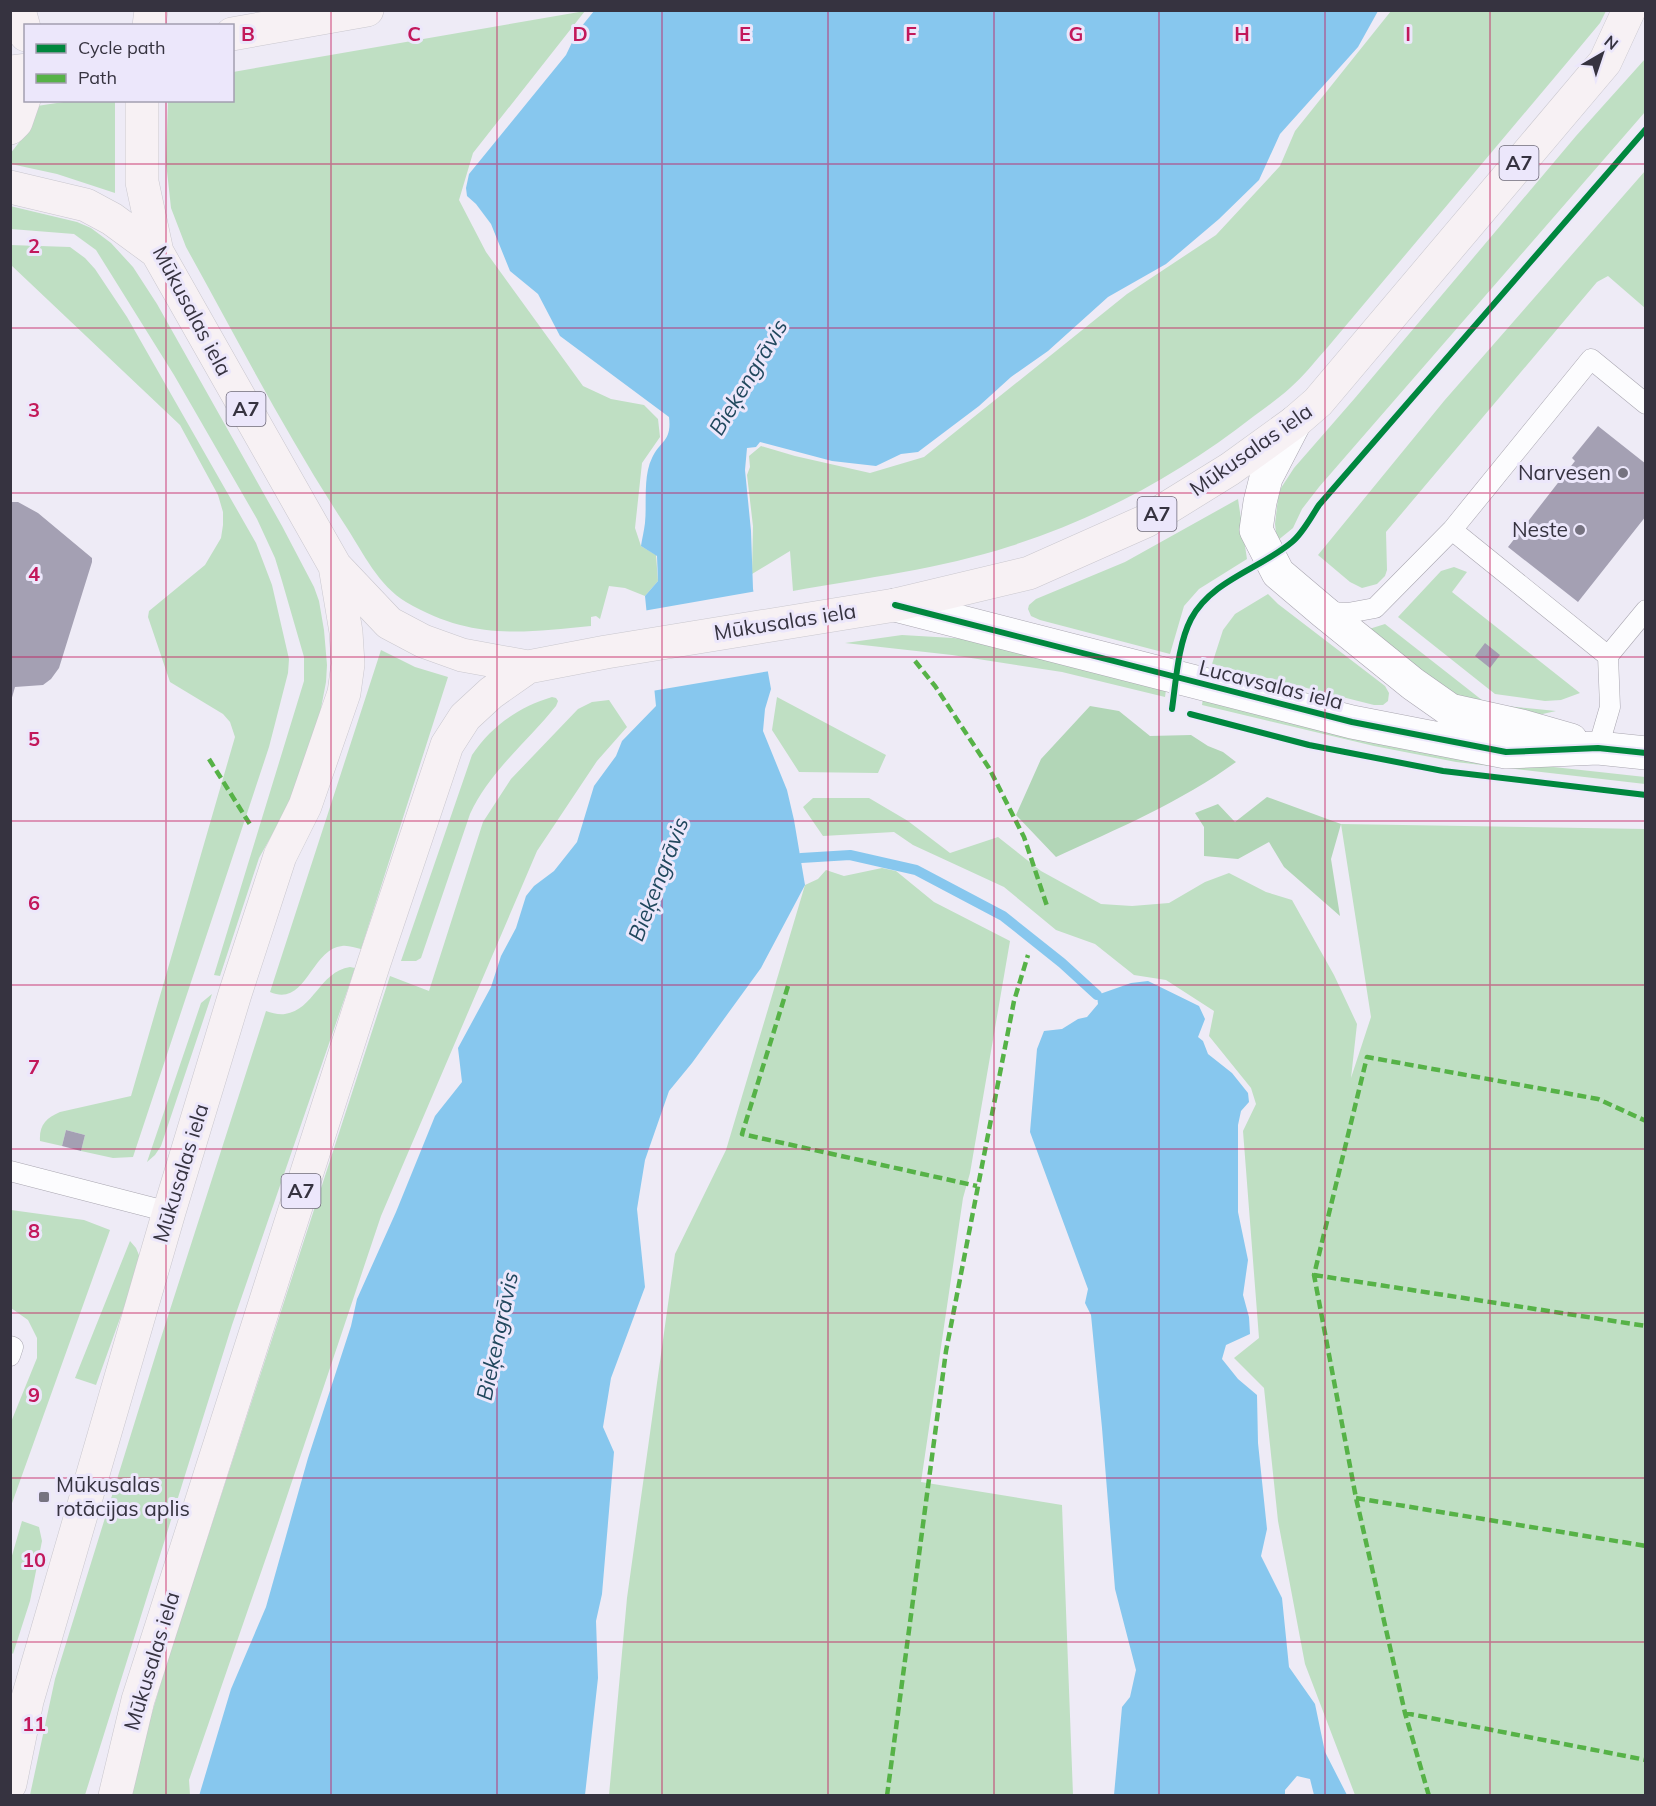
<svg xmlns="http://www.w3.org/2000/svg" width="1656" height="1806" viewBox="0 0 1656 1806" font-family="Mulish,sans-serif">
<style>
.green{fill:#bfdfc3}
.forest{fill:#b2d6b7}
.water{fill:#87c7ee}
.pier{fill:#eeebf6}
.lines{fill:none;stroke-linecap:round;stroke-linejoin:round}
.stream{stroke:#87c7ee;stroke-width:10}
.building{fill:#a4a0b3}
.service-casing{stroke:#a9a6b0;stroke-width:21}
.tertiary-casing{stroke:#a9a6b0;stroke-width:34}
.trunk-casing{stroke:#c9c7ce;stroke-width:34}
.service{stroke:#fcfcfe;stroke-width:20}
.tertiary{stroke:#fcfcfe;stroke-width:33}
.trunk{stroke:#f7f1f4;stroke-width:33}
.quiet{stroke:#56b247;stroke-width:4.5;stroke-dasharray:9 4.5;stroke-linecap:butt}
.cycleway-casing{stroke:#ece7fb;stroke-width:10}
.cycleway{stroke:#00873e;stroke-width:6}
.grid{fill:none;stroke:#c2185b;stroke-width:1.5;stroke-opacity:0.55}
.poi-dot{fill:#767380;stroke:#ece7fb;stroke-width:2}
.labels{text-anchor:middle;stroke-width:6;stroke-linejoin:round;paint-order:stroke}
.shield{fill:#ece7fb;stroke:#6d6978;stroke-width:1.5}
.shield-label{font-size:20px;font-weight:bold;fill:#363340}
.street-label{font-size:21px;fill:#363340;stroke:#ece7fb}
.poi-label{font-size:21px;fill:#363340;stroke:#ece7fb;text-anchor:end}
.water-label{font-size:22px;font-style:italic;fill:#21485e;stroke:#ece7fb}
.grid-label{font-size:20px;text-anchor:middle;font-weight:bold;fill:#c2185b;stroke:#ece7fb;stroke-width:6;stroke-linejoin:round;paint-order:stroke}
</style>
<rect width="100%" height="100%" fill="#eeebf6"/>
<path class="green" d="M585 11 473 153 459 200 486 252 583 386 611 399 644 405 658 419 660 437 642 463 635 528 641 546 656 555 658 581 645 596 625 588 609 586 600 619 596 616 591 617V626C520 633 471 640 406 602 379 586 363 553 347 528 288 438 238 341 186 247L171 208 166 162 168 101 232 100 233 72Z
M1391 11H1606L1600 23 1565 65 1327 348C1315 361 1304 376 1290 388 1279 398 1266 407 1254 416 1180 474 1101 517 1011 546 940 569 865 578 793 591L790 551 752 574 753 526 747 475 750 467 749 456 761 446 795 456 870 473 924 457 1127 294 1216 235 1280 166 1295 131Z
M1645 59V112L1319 487 1302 509 1293 528 1277 541 1275 524 1278 498 1281 488 1294 468 1355 398 1576 136Z
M70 101H115V193L57 174 11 164 10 154 31 127 37 106Z
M1645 171V308L1608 276 1597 282 1386 532 1387 570 1385 576 1377 584 1362 588 1350 582 1318 555 1444 401Z
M10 206 77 222 91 228 111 243 133 267 157 304 282 526 314 587 319 601 324 630 327 665 326 682 318 724 286 810 259 858 220 976 214 975 304 681V657L282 581 275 558 257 519 174 375 96 250 74 234 11 229Z
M10 245 70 247 85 258 95 269 127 317 256 543 272 585 289 659 288 673 269 747 133 1157 113 1158 81 1151 85 1135 66 1130 62 1146 40 1141C39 1125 46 1118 60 1112L131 1096 235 737 230 722 223 714 170 682 148 617 149 611 205 565 221 538 223 525V512L218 495 180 425 11 265Z
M1238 499 1247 559 1199 589 1184 606 1170 654 1040 620 1031 616 1028 609 1029 605 1036 599 1125 562Z
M1454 567 1467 572 1452 592 1580 693 1561 700 1545 701 1495 694 1398 617 1441 571Z
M1268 594 1278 604 1385 686 1389 693 1388 701 1383 705H1374L1212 664 1223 630 1235 614Z
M1385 624 1487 704 1556 711 1538 715 1465 703 1366 630Z
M902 635 953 638 972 640 1166 690 1165 697 1062 672 952 655 845 643Z
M381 650 415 667 448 677 361 949C355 948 348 945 342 946 311 949 306 1008 270 992Z
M552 697 556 698 558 701 556 706C527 742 490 771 470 814L421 958 416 961H401L472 755C491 726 519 707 552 697Z
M777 697 886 755 878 773 799 772 772 730Z
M1203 698 1509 762 1645 777V784L1456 762 1374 746 1202 705Z
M609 700 627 727 597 761 537 851 381 1216 277 1526 189 1780 190 1795 132 1796 149 1723 168 1659 390 976 429 991 483 822 511 779 578 709 592 702Z
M813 798H869L908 821 950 853 998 837 1041 871 1101 904 1132 906 1169 903 1205 882 1229 873 1266 892 1292 900 1334 975 1357 1024 1351 1078 1371 1017 1341 824 1645 829V1795H1355L1305 1664 1278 1521 1264 1388 1234 1358 1259 1338 1243 1131 1256 1104 1251 1088 1209 1036 1214 1011 1166 980 1134 975 1095 944 1056 930 1004 887 913 845 894 832 823 836 803 807Z
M882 868 896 871 934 902 1010 941 970 1173 963 1198 921 1482 1062 1505 1073 1795H609L627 1598 675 1254 726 1150 805 885 818 879 826 870 844 876Z
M350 967 355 968 232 1325 85 1795H30L55 1679 159 1344 266 1011C272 1013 279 1015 285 1014 314 1010 319 972 350 967Z
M212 994 161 1146 155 1155 147 1162 201 1003Z
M11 1210 84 1220 110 1230 11 1506V1422L37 1358V1338L28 1320 11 1308Z
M130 1241 136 1248 141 1260 96 1385 75 1378Z
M22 1521 39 1527 42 1541 30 1601 13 1654 10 1651 11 1559Z"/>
<path class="forest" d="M1090 706 1119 711 1150 736 1191 735 1208 746 1223 752 1236 762C1181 802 1117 829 1056 857L1016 815 1041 759Z
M1267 797 1341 824 1331 859 1340 916 1284 867 1269 842 1238 859 1204 856V827L1195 813 1218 804 1235 822Z"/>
<path class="water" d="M594 11H1378L1358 47 1280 134 1259 180 1219 219 1166 264 1108 297 1048 351 1011 377 979 406 918 452 901 454 876 466 832 461 760 442 756 447 747 448 745 470 751 531 753 589 771 689 765 709 763 731 787 790 794 820 805 885 761 968 692 1063 669 1091 645 1160 637 1209 645 1287 611 1378 603 1427 614 1452 602 1594 596 1621 598 1678 585 1795 199 1796 231 1689 266 1607 308 1458 351 1326 357 1299 396 1212 435 1116 462 1082 458 1048 491 987 501 956 516 928 526 896 534 886 554 871 577 842 594 786 616 756 622 741 656 706 645 596 658 581 657 556 641 546C642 539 644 531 645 523 647 503 643 476 652 458 660 440 672 442 669 417L560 336 538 294 510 271 491 224 476 204 467 196 466 188 469 174 566 55 577 32Z
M1148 981 1199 1006 1205 1019 1198 1037 1203 1041 1208 1054 1232 1073 1248 1093 1249 1102 1241 1111 1238 1125V1212L1248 1260 1243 1295 1249 1317 1250 1334 1226 1345 1222 1359 1238 1379 1257 1395 1258 1443 1267 1529 1261 1556 1282 1598 1289 1667 1315 1704 1325 1752 1347 1795H1314L1310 1779 1297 1776 1285 1790V1795H1114L1122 1707 1130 1697 1136 1670 1115 1589 1102 1428 1091 1315 1085 1303 1088 1289 1030 1132 1037 1049 1044 1031 1062 1029 1078 1019 1087 1017 1098 1004 1097 995 1131 983Z"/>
<path class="pier" d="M757 591 770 671 652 691 643 611Z"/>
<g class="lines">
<path class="stream" d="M801 858 850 855 916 870 1003 916 1062 963 1097 995"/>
</g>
<path class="building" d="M1598 426 1646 464V516L1578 602 1508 547 1575 461 1572 458Z
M10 502H18L38 513 92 558V562L59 668 51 679 43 685 15 687 11 701Z
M1485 643 1500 655 1490 668 1475 656Z
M66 1130 85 1135 81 1151 62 1146Z"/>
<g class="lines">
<defs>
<path id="service" d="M1452 530 1608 656
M1326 612 1348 613 1375 608 1452 530 1591 359 1646 404
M1598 748 1610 707 1608 656 1646 610
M10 1171 169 1212
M10 1346 13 1347 10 1356"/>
<path id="tertiary" d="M1295 422 1266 478 1260 502 1256 530 1278 573 1324 612 1413 684 1450 710 1522 726 1571 740
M895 605 1352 722 1506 752 1598 748 1646 753"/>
<path id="trunk" d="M19 10 26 35
M149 26 151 10
M232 34 367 10
M10 72 26 70
M142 100V182L157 252 335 566 389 623 423 641 462 655 528 667 606 652 895 605 1029 573 1146 521 1230 469 1295 422 1318 402 1605 62 1629 10
M10 128 16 122 26 93
M10 187 86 205 112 219 157 252
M10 1784 27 1701 169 1212 235 994 280 856 305 806 344 693 348 664 346 632 335 566
M115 1796 138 1700 374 963 447 745 465 717 491 693 528 667"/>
</defs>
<use href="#service" class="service-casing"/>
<use href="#tertiary" class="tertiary-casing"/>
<use href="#trunk" class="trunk-casing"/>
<use href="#service" class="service"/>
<use href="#tertiary" class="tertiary"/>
<use href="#trunk" class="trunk"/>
<path class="quiet" d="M915 661 935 686 989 768 1024 837 1047 906
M209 759 251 826
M788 986 742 1134 977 1186
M1314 1275 1646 1326
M1356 1498 1646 1546
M1405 1713 1646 1760
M887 1796 946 1351 1014 1001 1028 955
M1429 1796 1405 1713 1356 1498 1314 1275 1367 1057 1598 1099 1646 1121"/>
<defs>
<path id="cycleway" d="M895 605 1352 722 1506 752 1598 748 1646 753
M1172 709C1176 681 1178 644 1191 619 1212 580 1260 569 1292 542 1303 533 1311 517 1319 505L1646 129
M1190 714 1309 745 1443 771 1646 795"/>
</defs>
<use href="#cycleway" class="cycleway-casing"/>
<use href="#cycleway" class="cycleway"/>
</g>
<path class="grid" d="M166 10V26M331 10V1796M497 10V1796M662 10V1796M828 10V1796M994 10V1796M1159 10V1796M1325 10V1796M1490 10V1796M166 100V1796M10 164H1646M10 328H1646M10 493H1646M10 657H1646M10 821H1646M10 985H1646M10 1149H1646M10 1313H1646M10 1478H1646M10 1642H1646"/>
<g class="poi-dot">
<circle cx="1623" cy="473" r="6"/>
<circle cx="1580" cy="530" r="6"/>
<rect x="38" y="1491" width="12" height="12" rx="3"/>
</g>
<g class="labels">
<g class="shield">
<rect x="1499.5" y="146" width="39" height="34" rx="4.5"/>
<rect x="226.5" y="392" width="39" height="34" rx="4.5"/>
<rect x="1137.5" y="497" width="39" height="34" rx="4.5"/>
<rect x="281.5" y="1174" width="39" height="34" rx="4.5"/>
</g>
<g class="shield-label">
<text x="1519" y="170">A7</text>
<text x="246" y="416">A7</text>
<text x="1157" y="521">A7</text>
<text x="301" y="1198">A7</text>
</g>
<g class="street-label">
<text transform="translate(192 311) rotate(62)" y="7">Mūkusalas iela</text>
<text transform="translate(1251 450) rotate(-35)" y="7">Mūkusalas iela</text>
<text transform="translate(785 622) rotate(-9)" y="7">Mūkusalas iela</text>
<text transform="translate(1271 685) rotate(14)" y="7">Lucavsalas iela</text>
<text transform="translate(181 1173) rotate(-73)" y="7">Mūkusalas iela</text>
<text transform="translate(152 1661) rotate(-73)" y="7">Mūkusalas iela</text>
</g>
<g class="poi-label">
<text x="1611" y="480">Narvesen</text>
<text x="1568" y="537">Neste</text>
<text x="56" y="1492" text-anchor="start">Mūkusalas<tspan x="56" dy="24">rotācijas aplis</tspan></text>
</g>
<g class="water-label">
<text transform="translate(748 377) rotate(-59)" y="8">Bieķengrāvis</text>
<text transform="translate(658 879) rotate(-69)" y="8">Bieķengrāvis</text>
<text transform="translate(497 1336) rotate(-78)" y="8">Bieķengrāvis</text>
</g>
</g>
<g class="grid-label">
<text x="248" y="41">B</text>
<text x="414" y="41">C</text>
<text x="580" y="41">D</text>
<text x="745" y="41">E</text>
<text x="911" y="41">F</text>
<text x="1076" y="41">G</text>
<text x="1242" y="41">H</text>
<text x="1408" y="41">I</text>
<text x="34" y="253">2</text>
<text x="34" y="417">3</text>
<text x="34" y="581">4</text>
<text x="34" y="746">5</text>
<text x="34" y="910">6</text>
<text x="34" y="1074">7</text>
<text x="34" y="1238">8</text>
<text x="34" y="1402">9</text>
<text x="34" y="1567">10</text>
<text x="34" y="1731">11</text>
</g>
<rect width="1656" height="1806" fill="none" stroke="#363340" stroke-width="24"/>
<rect x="24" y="24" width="210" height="78" fill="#ece7fb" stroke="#a39fb0" stroke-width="1.5"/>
<rect x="36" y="44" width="30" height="9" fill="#00873e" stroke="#a39fb0" stroke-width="1.5"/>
<text x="78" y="54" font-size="18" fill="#363340">Cycle path</text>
<rect x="36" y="74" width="30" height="9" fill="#56b247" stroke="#a39fb0" stroke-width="1.5"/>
<text x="78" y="84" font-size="18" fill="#363340">Path</text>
<g transform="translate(1602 54) rotate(39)" stroke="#ece7fb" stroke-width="4.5" paint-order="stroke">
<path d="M0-4.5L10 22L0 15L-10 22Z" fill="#363340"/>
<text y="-9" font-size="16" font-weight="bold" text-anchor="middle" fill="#363340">N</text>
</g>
</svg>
